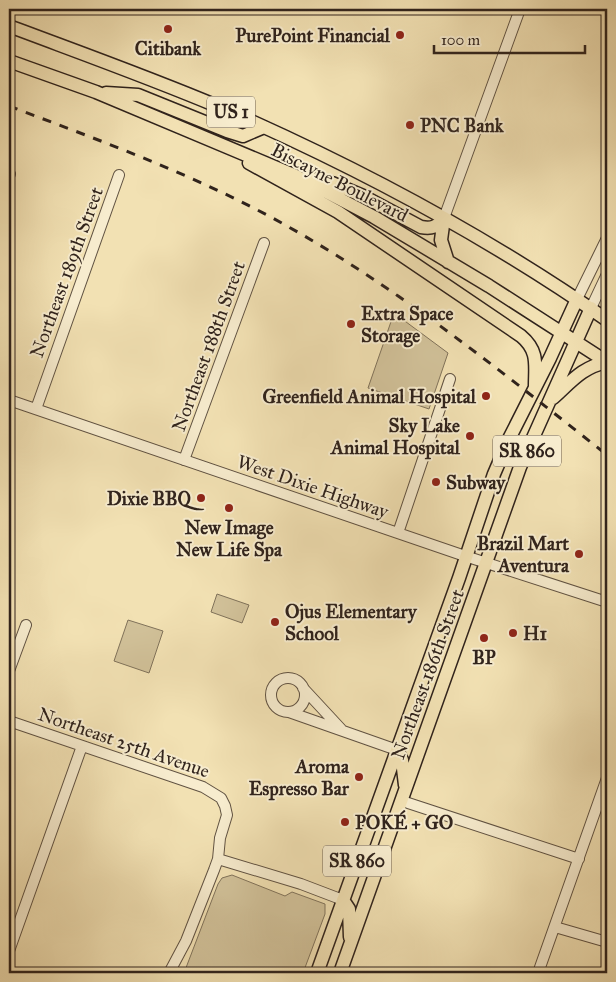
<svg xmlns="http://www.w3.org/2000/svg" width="616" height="982" viewBox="0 0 616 982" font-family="'IM FELL Great Primer',serif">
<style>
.green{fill:#d1c199;stroke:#80725a}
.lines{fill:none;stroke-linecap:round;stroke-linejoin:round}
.minor-casing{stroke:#605242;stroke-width:12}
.major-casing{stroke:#30231c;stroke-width:15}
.minor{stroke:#f7ecce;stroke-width:10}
.major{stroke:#f2e1b3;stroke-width:12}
.rail{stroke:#30231c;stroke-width:3;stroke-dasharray:9 9;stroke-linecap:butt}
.poi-dot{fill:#8f2418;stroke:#f7ecce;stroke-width:2}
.labels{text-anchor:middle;stroke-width:4;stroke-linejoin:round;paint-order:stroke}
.shield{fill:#f7ecce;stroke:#6c5f51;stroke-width:1}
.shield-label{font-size:18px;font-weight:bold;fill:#30231c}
.poi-label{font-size:19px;font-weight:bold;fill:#30231c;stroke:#f7ecce;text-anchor:end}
.street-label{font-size:19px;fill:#30231c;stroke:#f7ecce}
</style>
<rect width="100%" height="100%" fill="#f2e1b3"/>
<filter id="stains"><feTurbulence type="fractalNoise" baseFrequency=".004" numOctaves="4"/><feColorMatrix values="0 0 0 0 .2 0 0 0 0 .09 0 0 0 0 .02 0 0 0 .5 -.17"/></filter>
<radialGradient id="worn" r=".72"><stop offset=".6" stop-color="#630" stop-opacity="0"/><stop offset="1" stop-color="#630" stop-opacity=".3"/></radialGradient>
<path class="green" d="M394 313 448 353 429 409 368 388Z
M217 594 249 605 242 623 211 612Z
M128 620 163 631 149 673 114 661Z
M232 875 285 896 292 892 325 904V914L303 973H184L218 884 222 878Z"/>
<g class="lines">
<defs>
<path id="minor" d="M9 176 10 174
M444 218 520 9
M577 299 607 238
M591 308 607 274
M9 400 465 556 607 602
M36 409 119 175
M184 460 264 243
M398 533 450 379
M9 671 26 625
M271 695a17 17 0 1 1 34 0a17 17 0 1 1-34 0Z
M303 688 341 729
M289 712 397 750
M9 721 203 787 221 798 225 806 227 815 220 838 218 859 214 870 186 941 169 973
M402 801 579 859
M218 859 301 884 343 900
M555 927 607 942
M9 951 82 746
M538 973 607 778"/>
<path id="major" d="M9 26C78 52 148 77 217 106 353 165 485 235 607 320
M9 61 96 92 296 176 374 217 489 286 607 362
M106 93 138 95 227 131 243 136 264 127
M249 163 338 212 521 336C539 351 535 365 535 386
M307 178 332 183 363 196 421 227C432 229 437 227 444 218
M444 218 441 240 448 262
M553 398C571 382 582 367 607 362
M397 750 402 760 405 785
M343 900 349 909 350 937
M317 973 459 578 494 474 509 439 550 358 577 299
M340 973 520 467 591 308"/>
</defs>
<use href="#minor" class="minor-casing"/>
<use href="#major" class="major-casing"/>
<use href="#minor" class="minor"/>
<use href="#major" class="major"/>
<path class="rail" d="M9 106C96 139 184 171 267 215 390 281 498 369 607 455"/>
</g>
<g class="poi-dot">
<circle cx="168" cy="29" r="5"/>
<circle cx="400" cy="35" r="5"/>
<circle cx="410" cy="125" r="5"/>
<circle cx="351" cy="324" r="5"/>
<circle cx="486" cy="396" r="5"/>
<circle cx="470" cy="436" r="5"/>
<circle cx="436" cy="482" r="5"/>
<circle cx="201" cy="498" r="5"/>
<circle cx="229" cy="508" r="5"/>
<circle cx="579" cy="554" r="5"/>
<circle cx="275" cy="622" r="5"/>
<circle cx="513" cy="633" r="5"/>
<circle cx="484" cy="638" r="5"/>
<circle cx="359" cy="777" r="5"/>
<circle cx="345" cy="822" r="5"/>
</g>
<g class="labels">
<g class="shield">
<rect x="207" y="96.5" width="48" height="31" rx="4"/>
<rect x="493" y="435.5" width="68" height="31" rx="4"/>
<rect x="323" y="845.5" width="68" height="31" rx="4"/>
</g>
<g class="shield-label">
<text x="231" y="118">US 1</text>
<text x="527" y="457">SR 860</text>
<text x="357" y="867">SR 860</text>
</g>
<g class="poi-label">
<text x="390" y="42">PurePoint Financial</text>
<text x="168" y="55" text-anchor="middle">Citibank</text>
<text x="420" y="132" text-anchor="start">PNC Bank</text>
<text x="361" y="320" text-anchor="start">Extra Space<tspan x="361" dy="22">Storage</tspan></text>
<text x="476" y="403">Greenfield Animal Hospital</text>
<text x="460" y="432">Sky Lake<tspan x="460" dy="22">Animal Hospital</tspan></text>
<text x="446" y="489" text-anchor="start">Subway</text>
<text x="191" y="505">Dixie BBQ</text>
<text x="229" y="534" text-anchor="middle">New Image<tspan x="229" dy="22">New Life Spa</tspan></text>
<text x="569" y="550">Brazil Mart<tspan x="569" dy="22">Aventura</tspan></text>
<text x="285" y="618" text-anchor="start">Ojus Elementary<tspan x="285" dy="22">School</tspan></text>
<text x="523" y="640" text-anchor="start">H1</text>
<text x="484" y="664" text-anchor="middle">BP</text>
<text x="349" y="773">Aroma<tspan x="349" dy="22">Espresso Bar</tspan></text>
<text x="355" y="829" text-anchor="start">POKÉ + GO</text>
</g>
<g class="street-label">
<text transform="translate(340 182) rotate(27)" y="7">Biscayne Boulevard</text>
<text transform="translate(66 272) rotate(-70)" y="7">Northeast 189th Street</text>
<text transform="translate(208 346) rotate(-70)" y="7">Northeast 188th Street</text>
<text transform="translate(313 486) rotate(19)" y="7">West Dixie Highway</text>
<text transform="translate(427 674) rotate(-70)" y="7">Northeast 186th Street</text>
<text transform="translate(124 742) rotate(19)" y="7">Northeast 25th Avenue</text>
</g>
</g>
<rect width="616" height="982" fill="none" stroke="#f2e1b3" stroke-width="30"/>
<rect x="10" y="10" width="596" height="962" fill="none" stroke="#30231c" stroke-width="2.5"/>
<rect x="15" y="15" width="586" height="952" fill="none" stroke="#30231c"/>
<path d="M434 45v8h151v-8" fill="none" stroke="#30231c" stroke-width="2.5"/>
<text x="441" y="45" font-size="15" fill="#30231c" stroke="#f7ecce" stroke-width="4" paint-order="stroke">100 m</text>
<rect width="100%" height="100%" filter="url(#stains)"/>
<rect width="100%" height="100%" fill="url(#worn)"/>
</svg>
